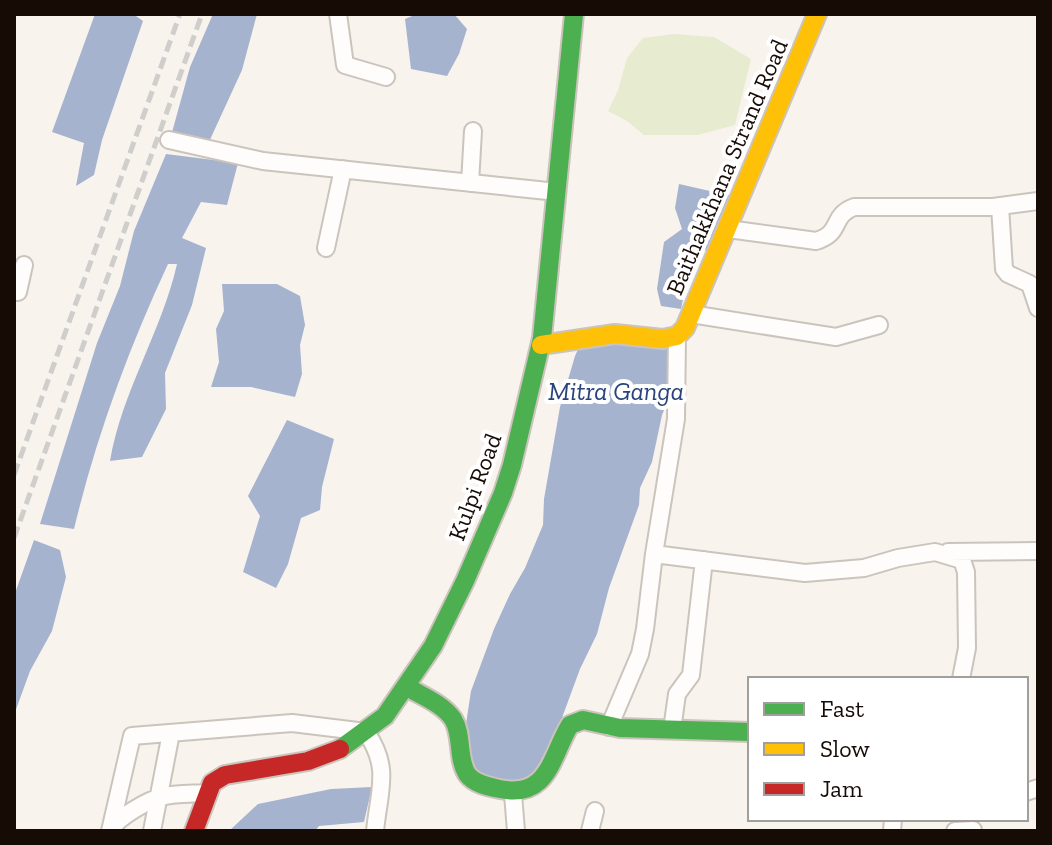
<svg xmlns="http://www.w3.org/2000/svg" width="1052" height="845" viewBox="0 0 1052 845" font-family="'Zilla Slab',serif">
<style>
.green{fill:#e7ecd0}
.water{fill:#a5b3cf}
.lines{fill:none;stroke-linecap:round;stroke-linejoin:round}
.street-casing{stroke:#cbc4bc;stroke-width:20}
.fast-casing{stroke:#cbc4bc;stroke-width:22}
.slow-casing{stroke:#cbc4bc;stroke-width:22}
.jam-casing{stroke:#cbc4bc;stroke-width:22}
.street{stroke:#fefdfc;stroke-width:16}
.fast{stroke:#4caf50;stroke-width:18}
.slow{stroke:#ffc107;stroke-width:18}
.jam{stroke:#c62828;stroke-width:18}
.rail{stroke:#cfcecc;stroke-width:5;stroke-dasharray:12 6;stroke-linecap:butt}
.labels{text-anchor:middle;stroke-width:8;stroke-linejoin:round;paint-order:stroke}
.street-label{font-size:24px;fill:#160c05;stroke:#fff}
.water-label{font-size:26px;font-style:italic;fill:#29437b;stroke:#fff}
</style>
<rect width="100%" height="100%" fill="#f9f3ed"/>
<path class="green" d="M674 34 714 37 751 59 735 125 698 135H644L627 121 608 111 618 90 627 58 643 38Z"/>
<path class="water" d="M95 14H133L143 21 102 140 94 175 76 186 84 143 52 132Z
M213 14H257L242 70 208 144 171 136 190 67Z
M417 14H454L467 29 459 54 447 76 411 69 405 19Z
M166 154 238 163 227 205 201 202 182 238 206 248 192 305 165 373 166 409 142 457 110 461C122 391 162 331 177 264H168C128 350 96 437 74 529L40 524 97 343 120 286 134 231Z
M679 184 732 196 715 246 692 256 681 309 661 306 657 289 664 242 682 229 675 208Z
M222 284H277L300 296 305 325 300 345 302 374 295 397 251 387H211L219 362 216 329 224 311Z
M582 341 669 345 674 386 662 415 652 462 640 488 639 505 609 588 597 634 580 669 563 715 554 752 529 781 505 787 477 772 464 737 471 691 494 629 510 594 525 568 543 525 544 499 560 407 575 356Z
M287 420 334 439 322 487 320 510 301 518 288 564 276 588 243 572 260 516 248 496Z
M34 540 60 550 66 577 52 631 30 671 14 715V596Z
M372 787 364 822 319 826 315 831H229L258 804 331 789Z"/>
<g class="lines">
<defs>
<path id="street" d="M338 14 345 65 386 77
M169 140 263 161 557 192
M470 183 473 131
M1000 206 1004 269 1008 274 1030 284 1038 308
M728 229 816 241C843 233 830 216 854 207H993L1038 201
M326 248 343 169
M14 291 18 292 24 265
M691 314 836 337 879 325
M948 552 1038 551
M654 554 805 573 864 568 898 558 935 552 962 560 966 572 967 648 961 679
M609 727 640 654 645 629 654 554 676 419 677 336
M672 730 677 694 691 675 704 560
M1026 792 1038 788
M513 794 516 831
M112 829C117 818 148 800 161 797 175 793 192 794 207 793
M110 831 132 736 292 723 366 732C391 768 379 790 375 831
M152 831 171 733
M590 831 595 811
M892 831 893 819
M955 831 973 830"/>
<path id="fast" d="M407 687C422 696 443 704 453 719 463 735 457 758 467 774 474 784 489 787 500 789 549 799 551 756 570 725L583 720 620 728 750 732
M340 749 385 716 433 646 465 581 503 493 512 465 542 338 574 14"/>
<path id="slow" d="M541 345 615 334 663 339 677 336 685 328 817 14"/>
<path id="jam" d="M194 831 212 783 225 775 308 761 340 749"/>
</defs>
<use href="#street" class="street-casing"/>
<use href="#fast" class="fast-casing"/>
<use href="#slow" class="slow-casing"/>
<use href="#jam" class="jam-casing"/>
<use href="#street" class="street"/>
<use href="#fast" class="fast"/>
<use href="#slow" class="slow"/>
<use href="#jam" class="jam"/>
<path class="rail" d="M14 475 180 14
M14 538 202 14"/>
</g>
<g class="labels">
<g class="street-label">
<text transform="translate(727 167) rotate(-67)" y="8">Baithakkhana Strand Road</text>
<text transform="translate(475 487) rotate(-70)" y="8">Kulpi Road</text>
</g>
<g class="water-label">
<text x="616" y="400">Mitra Ganga</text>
</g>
</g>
<rect width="1052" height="845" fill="none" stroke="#160c05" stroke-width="32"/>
<rect x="748" y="677" width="280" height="144" fill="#ffffff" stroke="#a29e9b" stroke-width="2"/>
<rect x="764" y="703" width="40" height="12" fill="#4caf50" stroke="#a29e9b" stroke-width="2"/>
<text x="820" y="717" font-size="24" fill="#160c05">Fast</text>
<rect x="764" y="743" width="40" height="12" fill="#ffc107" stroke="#a29e9b" stroke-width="2"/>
<text x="820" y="757" font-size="24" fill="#160c05">Slow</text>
<rect x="764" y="783" width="40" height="12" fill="#c62828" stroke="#a29e9b" stroke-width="2"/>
<text x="820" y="797" font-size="24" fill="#160c05">Jam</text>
</svg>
